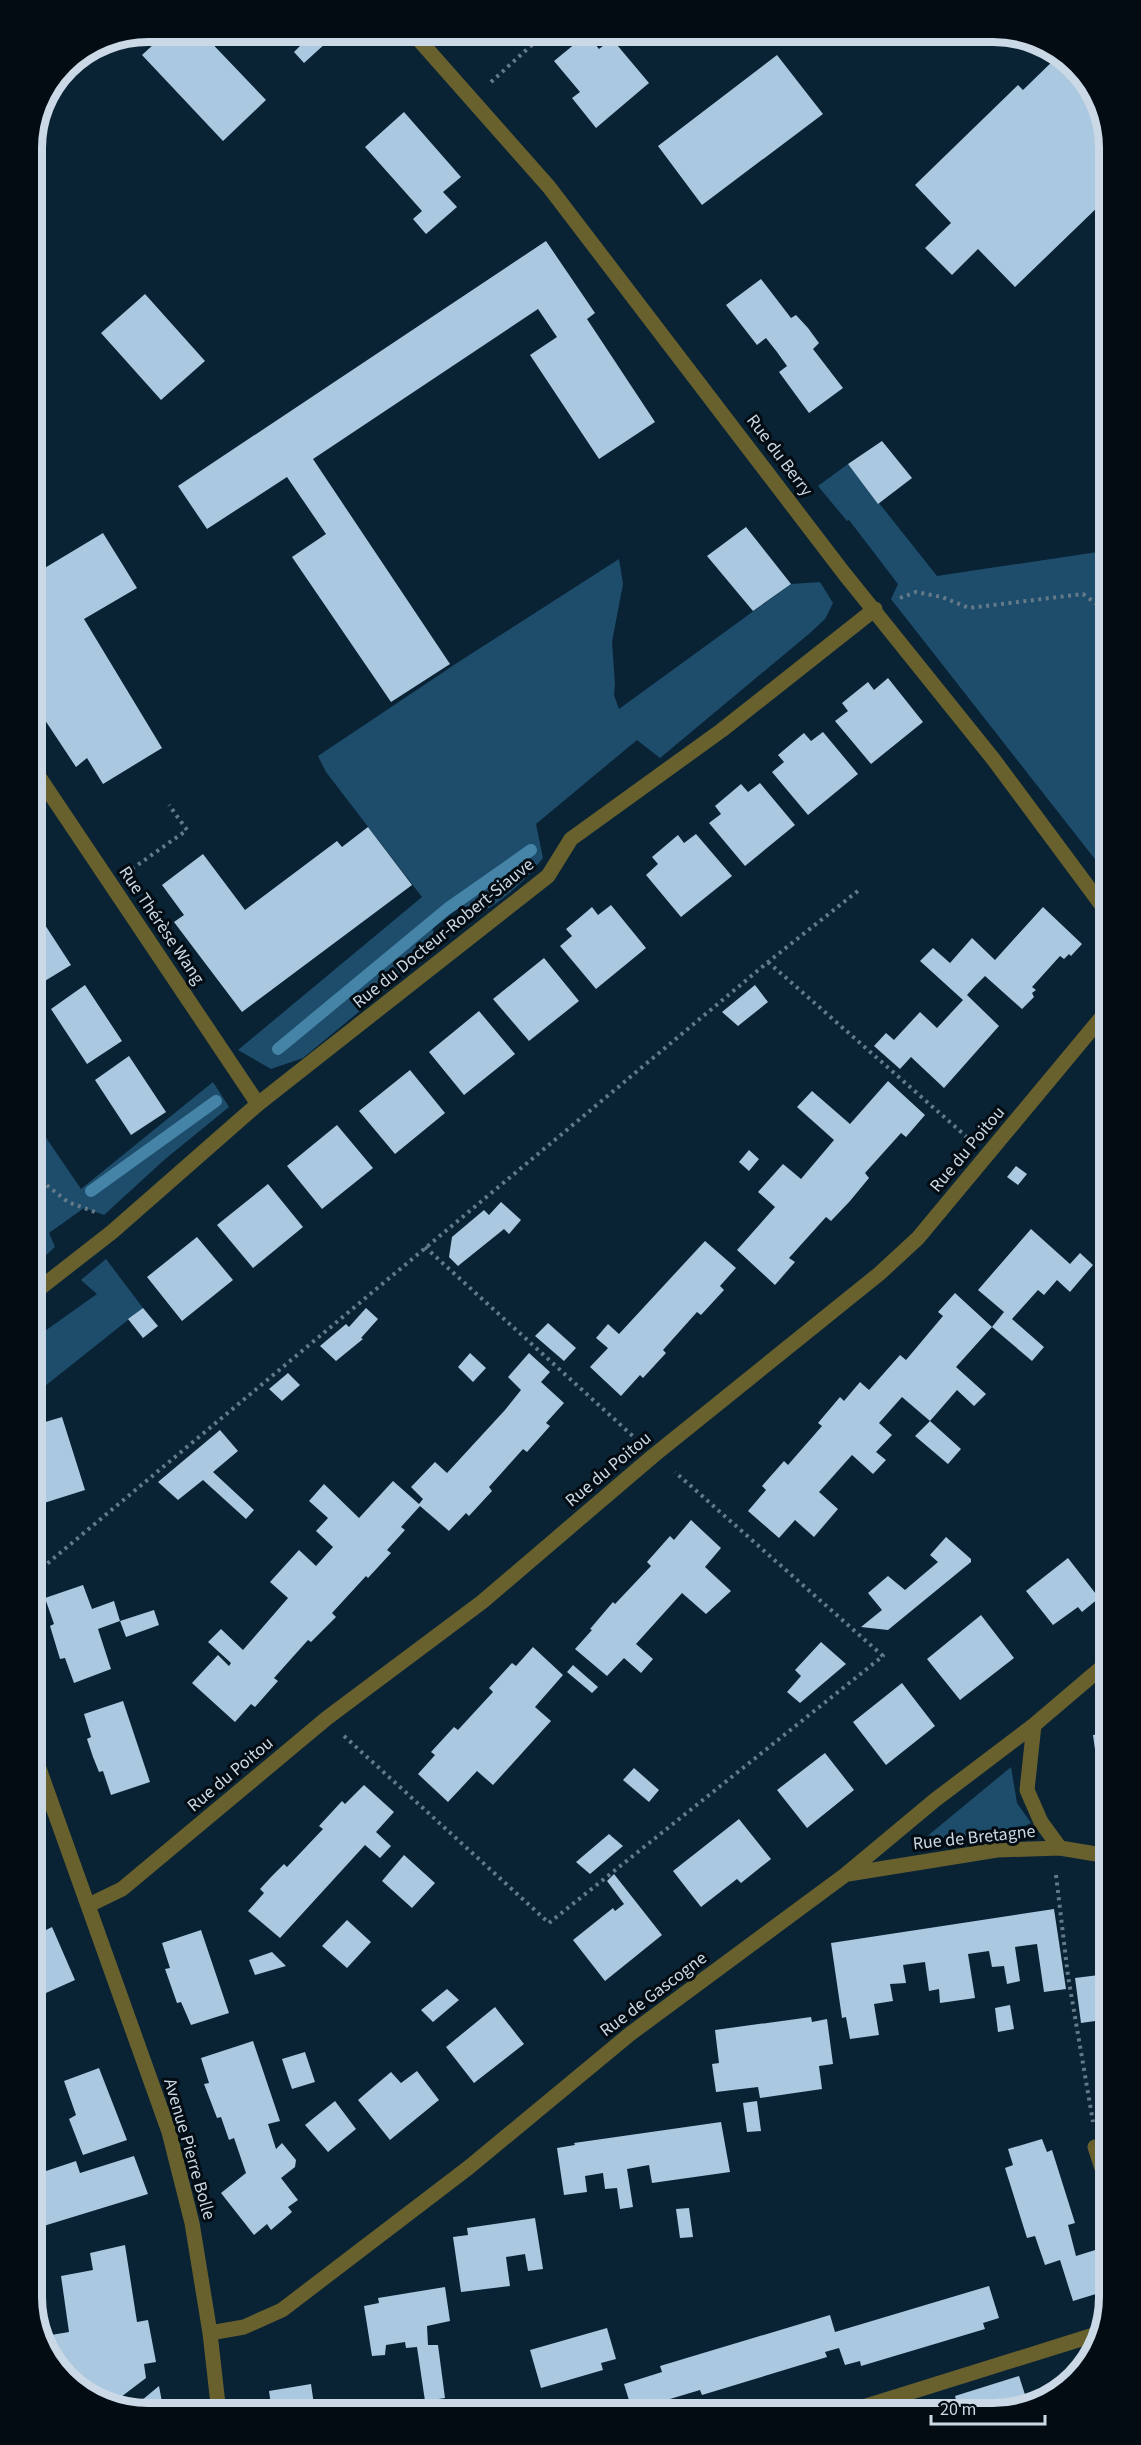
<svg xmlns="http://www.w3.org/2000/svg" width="1141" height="2445" viewBox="0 0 1141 2445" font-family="'Source Sans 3',sans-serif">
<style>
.green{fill:#1e4d6c}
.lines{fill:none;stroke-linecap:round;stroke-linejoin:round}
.stream{stroke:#4584a7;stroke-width:12}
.building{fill:#aac8df}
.path{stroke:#657a89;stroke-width:4;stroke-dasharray:3 4.5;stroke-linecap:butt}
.service{stroke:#68612d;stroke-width:15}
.minor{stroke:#68612d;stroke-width:15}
.labels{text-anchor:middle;stroke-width:6;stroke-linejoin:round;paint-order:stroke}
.street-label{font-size:18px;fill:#cad9e5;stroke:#030c13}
.rim{fill:none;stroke:#cad9e5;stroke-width:8}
</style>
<rect width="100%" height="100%" fill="#092335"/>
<path class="green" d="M848 464 937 576 1104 551 1105 872 891 599 898 584 849 520 847 521 818 486Z
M619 559 623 584 612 642 615 685 614 695 619 709 791 584 820 582 833 603 825 619 810 633 660 758 637 740 536 824 543 858C525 881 506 898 481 913L461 905 432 927 435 938 378 996 303 1058 271 1069 238 1050 422 897 326 772 318 756 460 661Z
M213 1082 229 1107 164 1160 104 1215 84 1208 49 1233 55 1247 35 1265 34 1120 81 1189Z
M106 1259 143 1308 35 1394V1338L97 1294 81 1280Z
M1011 1767 1017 1803 1031 1823C1000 1839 958 1837 925 1838Z"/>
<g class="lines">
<path class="stream" d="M278 1049 447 909 531 850
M91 1191 216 1101"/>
</g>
<path class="building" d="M167 32H201L266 100 223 141 142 55Z
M306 32H338L304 63 294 52 310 36Z
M587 34 599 49 612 39 649 83 596 128 572 98 580 92 554 61Z
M1060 54 1064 55 1103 110V202L1015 287 978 249 952 275 925 248 951 223 915 185 1018 85 1023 90Z
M777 55 823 114 702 205 658 146Z
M404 112 461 177 443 192 457 207 426 234 413 219 422 211 365 147Z
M546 241 595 313 587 319 655 422 599 459 530 355 557 337 538 309 313 459 450 664 391 702 292 557 326 534 287 477 207 529 178 486Z
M761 279 791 318 796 315 808 328 819 343 813 349 843 388 809 413 779 372 787 366 777 352 766 338 757 345 726 305Z
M145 294 205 361 161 400 101 333Z
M882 441 912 478 878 504 848 464Z
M746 527 791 584 753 611 707 556Z
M103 533 137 588 84 619 162 748 103 784 87 758 76 767 33 702V575Z
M888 678 923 722 871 764 835 721 848 711 842 703 868 682 874 690Z
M823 732 858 774 808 815 772 772 784 762 778 755 804 733 811 741Z
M760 783 795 825 745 866 709 823 721 814 715 806 741 784 748 792Z
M368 827 412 885 242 1012 174 922 184 915 162 885 203 854 245 910 337 841 342 847Z
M696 834 732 876 681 917 646 875 658 864 652 857 678 835 684 843Z
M611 905 646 948 596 989 560 946 572 936 566 929 578 919 592 907 598 915Z
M1043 907 1082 944 1071 956 1069 954 1064 959 1060 956 1032 987 1036 990 1032 993 1034 997 1022 1009 985 976 975 986 967 995 999 1026 944 1088 911 1057 900 1069 874 1046 886 1033 894 1040 920 1012 937 1028 963 1000 920 961 933 948 950 963 972 938 995 960Z
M34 908 71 965 35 987 34 985Z
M544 958 579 1001 529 1041 493 999Z
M85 985 122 1041 87 1064 51 1009Z
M755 985 768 1002 738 1026 722 1012Z
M479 1011 515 1054 464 1095 429 1052Z
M129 1056 166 1112 131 1135 95 1080Z
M410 1070 445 1113 395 1154 359 1111Z
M888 1081 925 1115 906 1137 901 1133 865 1173 869 1178 850 1201 831 1221 826 1217 789 1258 795 1262 775 1285 737 1250 775 1207 758 1192 783 1164 801 1179 834 1140 797 1107 812 1091 850 1124Z
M337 1125 373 1168 322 1209 287 1166Z
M749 1150 759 1159 749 1171 739 1162Z
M1016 1166 1027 1174 1018 1185 1007 1177Z
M268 1184 303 1227 253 1268 217 1225Z
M501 1202 521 1220 509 1234 504 1229 458 1266 449 1257 452 1237 484 1210 489 1215Z
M1031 1229 1070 1264 1080 1253 1093 1265 1070 1292 1057 1280 1044 1295 1038 1290 1012 1319 1044 1347 1032 1361 992 1327 1004 1312 978 1290Z
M197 1237 233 1280 182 1321 147 1277Z
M705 1241 736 1268 720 1286 724 1290 701 1315 697 1312 663 1350 666 1353 643 1378 640 1375 621 1396 590 1367 608 1348 596 1338 608 1324 619 1334Z
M955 1293 992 1327 956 1367 986 1394 974 1406 957 1390 930 1421 902 1397 879 1423 892 1435 876 1452 886 1460 873 1474 852 1455 819 1492 838 1509 814 1537 795 1520 779 1538 748 1511 766 1490 762 1486 784 1461 788 1465 822 1426 818 1423 840 1397 844 1401 860 1382 869 1390 900 1355 906 1360 943 1316 938 1312Z
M143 1308 158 1326 143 1338 128 1319Z
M366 1308 378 1319 361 1338 363 1339 336 1361 320 1346 346 1324 349 1327Z
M548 1323 576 1348 564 1361 535 1336Z
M470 1353 486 1368 473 1382 458 1367Z
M529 1353 550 1372 541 1382 564 1403 546 1423 550 1426 527 1452 523 1449 489 1487 492 1491 469 1516 466 1513 449 1531 420 1506 401 1527 405 1530 387 1550 391 1553 368 1578 366 1576 332 1613 336 1617 311 1642 308 1640 274 1678 278 1681 255 1707 251 1704 235 1722 192 1683 218 1655 229 1666 231 1663 208 1642 221 1629 243 1650 288 1598 270 1582 299 1550 316 1566 333 1547 316 1531 328 1518 309 1501 324 1484 359 1518 393 1481 419 1504 423 1499 411 1487 435 1462 447 1473 505 1410 521 1390 508 1377Z
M288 1373 300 1385 282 1401 269 1389Z
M62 1417 85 1490 44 1503 35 1477V1425Z
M930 1421 961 1449 948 1464 915 1436Z
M220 1430 238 1451 213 1472 254 1510 246 1519 203 1480 178 1500 158 1482Z
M691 1520 721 1548 705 1567 731 1591 706 1614 682 1593 636 1644 653 1659 641 1673 624 1658 607 1676 575 1649 592 1630 590 1629 613 1602 615 1604 651 1566 647 1562 670 1536 674 1540Z
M946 1537 971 1559V1562L888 1630 861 1627 882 1610 868 1593 888 1576 905 1590 938 1562 930 1555Z
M1068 1558 1099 1598 1082 1612 1078 1607 1053 1625 1026 1591Z
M83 1585 92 1609 114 1601 120 1621 154 1610 159 1625 126 1637 120 1621 98 1629 111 1669 74 1683 65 1658 60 1659 50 1626 54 1624 45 1598Z
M981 1615 1014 1658 960 1700 927 1659Z
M821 1642 846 1664 800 1703 787 1692 801 1676 795 1670Z
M533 1647 563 1675 535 1707 551 1721 493 1785 477 1771 448 1802 418 1774 435 1755 431 1752 454 1727 458 1730 493 1692 489 1688 512 1663 516 1666Z
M573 1665 598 1687 592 1693 567 1672Z
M902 1683 935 1726 886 1765 853 1722Z
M123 1701 150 1782 111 1795 103 1771 99 1772 93 1757 87 1739 91 1737 84 1714Z
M1108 1733V1791L1101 1792 1093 1735Z
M825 1753 854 1790 807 1828 777 1790Z
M634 1768 659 1790 649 1802 623 1780Z
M364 1785 394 1812 376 1832 391 1846 380 1858 365 1845 280 1938 248 1911 264 1893 260 1889 272 1876 284 1864 287 1867 323 1829 319 1826 342 1801 345 1804Z
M739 1819 771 1859 741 1883 737 1879 701 1907 673 1871Z
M609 1834 623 1846 590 1874 576 1862Z
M404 1855 435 1883 412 1908 382 1881Z
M614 1874 662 1935 605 1981 573 1940 613 1908 615 1911 624 1904 607 1881Z
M1054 1909 1066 1989 1044 1992 1037 1944 1015 1947 1020 1981 1007 1984 1004 1966 992 1967 989 1951 968 1954 975 1998 940 2003 939 1989 929 1991 925 1962 903 1965 906 1983 890 1984 893 2001 874 2004 879 2035 850 2039 846 2017 842 2018 831 1943Z
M347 1920 371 1942 347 1968 322 1946Z
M37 1926 40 1933 52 1927 75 1980 37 1997Z
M201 1930 229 2013 191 2025 181 2002 177 2003 165 1969 170 1968 162 1943Z
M272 1952 286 1966 255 1975 249 1960Z
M1109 1968V2019L1081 2023 1075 1978 1099 1975V1970Z
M447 1989 459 2000 433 2022 421 2010Z
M1010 2005 1014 2029 998 2032 995 2008Z
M495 2007 524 2044 474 2083 446 2047Z
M811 2017 812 2022 827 2019 833 2064 819 2066 822 2089 760 2098 758 2087 716 2092 712 2064 719 2063 715 2030Z
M253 2041 280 2121 268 2124 276 2149 282 2143 296 2160 295 2167 281 2178 298 2200 288 2207 292 2212 271 2230 267 2224 254 2235 221 2193 246 2173 234 2138 229 2140 221 2117 217 2118 204 2084 209 2083 201 2058Z
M305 2052 315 2082 292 2089 282 2059Z
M99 2068 127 2140 83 2155 69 2119 76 2115 64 2081Z
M417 2071 439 2100 390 2140 358 2100 391 2072 401 2083Z
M335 2101 356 2129 328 2152 305 2125Z
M757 2101 761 2131 747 2132 743 2103Z
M721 2122 730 2172 652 2183 649 2165 627 2169 633 2207 620 2209 617 2188 605 2189 603 2173 585 2176 587 2192 564 2195 557 2148 575 2145 574 2143Z
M1042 2139 1047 2152 1052 2150 1075 2223 1068 2225 1076 2256 1108 2246 1109 2290 1073 2301 1060 2260 1045 2265 1035 2236 1027 2238 1005 2168 1013 2165 1008 2149Z
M134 2156 148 2194 37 2228V2174L76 2161 80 2173Z
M689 2208 693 2237 680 2238 676 2209Z
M535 2218 543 2269 528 2271 525 2254 506 2257 510 2286 461 2292 453 2237 468 2235 467 2228Z
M125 2245 137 2322 148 2320 156 2362 144 2364 146 2378 113 2403 77 2389 55 2359 51 2335 69 2332 61 2276 93 2270 90 2253Z
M989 2286 999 2318 983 2323 985 2329 861 2366 860 2361 845 2365 839 2348 825 2352 827 2357 702 2395 700 2390 670 2399 673 2410H632L624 2384 662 2372 660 2366 830 2315 835 2332Z
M445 2287 450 2321 427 2326 428 2345H438L445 2398 425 2401 417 2347 406 2348 405 2342 386 2345 385 2355 372 2356 364 2306 379 2303 378 2298Z
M607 2328 616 2359 601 2363 603 2370 541 2388 530 2350Z
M1019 2376 1029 2407 958 2408 955 2396Z
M311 2384 315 2412H272L269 2391Z
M159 2386 164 2413H140L130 2410Z
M556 2401 559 2410 526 2411V2410Z"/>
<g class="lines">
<path class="path" d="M491 82 546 32
M900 598 916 592 942 597 969 608 1083 594 1105 610
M132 869 187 830 169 805
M768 962 968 1138
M35 1176 68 1202 95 1212
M425 1247 635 1438
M36 1573 768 962 859 890
M344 1736 549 1923 883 1656 675 1472
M1056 1875 1068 1976 1093 2122"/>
<path class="service" d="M33 768 258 1104"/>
<path class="minor" d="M412 32 549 187 843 572 994 760 1106 911
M35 1292 112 1232 258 1104 548 876 571 839 722 730 875 609
M1034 1725 1027 1790 1041 1822 1060 1848
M36 1760 169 2132 192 2223 210 2333 219 2413
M848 1874 997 1850 1060 1848 1108 1856
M89 1905 122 1889 327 1718 482 1602 653 1456 879 1274 918 1238 1106 1012
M1095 2147 1109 2190
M210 2333 244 2327 282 2310 468 2168 630 2034 845 1875 935 1800 1034 1725 1108 1662
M860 2408 1097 2334"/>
</g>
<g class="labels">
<g class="street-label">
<text transform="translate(780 455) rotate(53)" y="6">Rue du Berry</text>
<text transform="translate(162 925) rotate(56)" y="6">Rue Thérèse Wang</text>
<text transform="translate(443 933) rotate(-39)" y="6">Rue du Docteur-Robert-Siauve</text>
<text transform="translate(967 1149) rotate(-50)" y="6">Rue du Poitou</text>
<text transform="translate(608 1469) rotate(-40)" y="6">Rue du Poitou</text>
<text transform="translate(230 1774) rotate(-40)" y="6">Rue du Poitou</text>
<text transform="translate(974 1837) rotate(-6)" y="6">Rue de Bretagne</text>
<text transform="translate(653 1994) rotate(-37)" y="6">Rue de Gascogne</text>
<text transform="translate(190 2149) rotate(74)" y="6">Avenue Pierre Bolle</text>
</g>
</g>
<path d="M0 0H1141V2445H0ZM148 42H993A106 106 0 0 1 1099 148V2297A106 106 0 0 1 993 2403H148A106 106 0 0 1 42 2297V148A106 106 0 0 1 148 42Z" fill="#030c13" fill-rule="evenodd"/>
<path class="rim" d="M148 42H993A106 106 0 0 1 1099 148V2297A106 106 0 0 1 993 2403H148A106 106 0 0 1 42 2297V148A106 106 0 0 1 148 42Z"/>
<path d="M931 2415v9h114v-9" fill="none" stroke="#cad9e5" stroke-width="3"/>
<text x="940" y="2415" font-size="18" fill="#cad9e5" stroke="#030c13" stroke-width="4.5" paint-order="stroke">20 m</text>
</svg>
